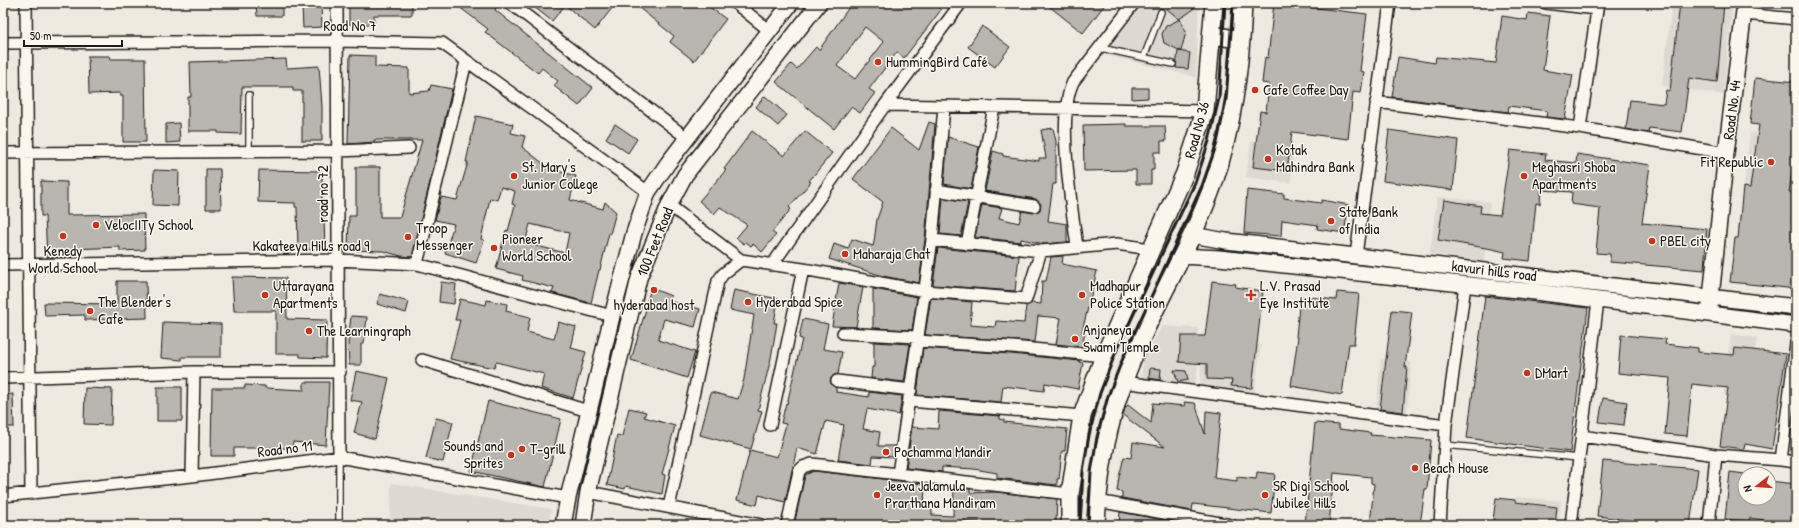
<svg xmlns="http://www.w3.org/2000/svg" width="1799" height="528" viewBox="0 0 1799 528" font-family="'Patrick Hand',sans-serif">
<style>
.built{fill:#dedad1}
.building{fill:#b9b6af;stroke:#1c1c1c;fill-rule:evenodd}
.lines{fill:none;stroke-linecap:round;stroke-linejoin:round}
.lane-casing{stroke:#1c1c1c;stroke-width:8}
.street-casing{stroke:#1c1c1c;stroke-width:14}
.secondary-casing{stroke:#1c1c1c;stroke-width:18}
.primary-casing{stroke:#1c1c1c;stroke-width:20}
.lane{stroke:#fbf7ec;stroke-width:5.5}
.street{stroke:#fbf7ec;stroke-width:11}
.secondary{stroke:#fbf7ec;stroke-width:15}
.primary{stroke:#fbf7ec;stroke-width:17}
.rail{stroke:#1c1c1c;stroke-width:3}
.poi-dot{fill:#c8321e;stroke:#fbf7ec;stroke-width:1.5}
.labels{text-anchor:middle;stroke-width:3;stroke-linejoin:round;paint-order:stroke}
.street-label{font-size:15px;fill:#1c1c1c;stroke:#fbf7ec}
.poi-label{font-size:15px;fill:#1c1c1c;stroke:#fbf7ec;text-anchor:start}
</style>
<rect width="100%" height="100%" fill="#eeeadf"/>
<filter id="ink" filterUnits="userSpaceOnUse"><feTurbulence type="fractalNoise" baseFrequency=".025" numOctaves="2"/><feDisplacementMap in="SourceGraphic" scale="8" xChannelSelector="R" yChannelSelector="G"/><feConvolveMatrix kernelMatrix="1 2 1 2 8 2 1 2 1" color-interpolation-filters="sRGB"/></filter>
<g filter="url(#ink)">
<path class="built" d="M1142 3H1199L1196 77 1105 55Z
M1672 3H1733L1723 95 1662 86Z
M1750 132 1796 138V195L1744 189Z
M1251 141 1294 145 1291 183 1246 177Z
M1437 197 1490 202 1484 262 1430 254Z
M1162 326 1198 328V366L1194 389 1141 382 1143 359Z
M1202 334 1261 345 1254 395 1200 389Z
M1731 334 1757 338 1749 398 1723 395Z
M1381 359 1411 362 1407 413 1376 411Z
M391 483 551 509 549 525H390Z
M1516 497 1561 501 1558 525H1513Z
M602 520 653 521 689 525H601Z"/>
<path class="building" d="M256 3H282V16H257Z
M349 3H412V15H374V24H349Z
M454 3H491L496 7 495 10 593 88 579 106 554 86 558 81 542 68 538 73 485 32 488 29Z
M529 3H616L595 30 565 5 552 21Z
M633 3H704L726 19 694 61 670 42 674 36Z
M852 3H933L941 10 904 58 897 52 869 89 875 93 860 113 851 107 834 129 776 82 791 64 797 69 816 47 819 50ZM865 27 884 42 855 79 837 66Z
M1045 3H1106L1083 33Z
M1160 3H1198L1190 12 1179 19Z
M1274 3 1367 14 1360 71 1364 72 1361 93 1353 92 1348 139 1292 132 1287 171 1253 167 1260 111 1266 112 1269 84 1262 83 1265 57 1268 58Z
M1680 3H1724L1717 82 1689 78 1682 132 1649 128 1648 133 1626 129 1630 100 1664 104 1666 90 1670 91Z
M302 6H321L322 27 303 28Z
M1528 13 1550 16 1543 70 1573 75 1565 119 1546 117 1547 111 1509 106 1508 112 1392 97 1398 57 1435 63 1436 57 1496 63 1502 16 1527 20Z
M1180 19 1186 32 1181 51 1164 43 1162 34 1166 26Z
M982 26 1010 47 995 67 968 47Z
M1178 51 1190 53 1188 69 1176 68Z
M350 55 375 56V67L409 68V93L429 91 431 85 452 89 412 257 401 256 383 251 348 250 349 216H356V167H380V217H400L422 140H374V142L348 144Z
M88 56H110L111 59H145L146 142H123V96H120V93L89 94Z
M286 59 287 68 319 66 322 106V141H302V91H293V87H242L241 134 218 133V131H188V97H191L190 62Z
M1755 78 1796 82V145L1789 192H1795L1792 221H1796V289L1730 282 1735 238H1738L1743 187 1750 188 1759 125 1750 124Z
M1132 88H1148V98L1132 99Z
M765 96 787 115 778 126 756 107Z
M476 116 513 124 511 133 525 136 522 147 544 164 543 167 576 176 570 200 603 209 605 202 616 212 610 234 609 233 600 270H599L591 303 552 293 554 288 522 280 523 276 496 269 506 230 508 231 515 205 512 204 515 191 501 187 497 200 490 198 481 239 484 240 476 263 445 253 454 224 435 220 441 197 457 200 468 162H466ZM530 224 569 233 565 253 525 243Z
M929 122 935 124 925 239 919 283 883 276 829 259 834 244 848 249 852 239 873 246 874 242 877 219 883 202 853 179 891 128 919 150Z
M179 123 180 142 166 143V124Z
M615 124 637 139 628 153 606 138Z
M1126 124V126H1165L1166 141H1161V152H1154V170H1151V184H1136V170L1084 171 1083 125Z
M1053 128 1056 141V184H1053L1048 221 1067 224V242L1044 244 1021 239V242L975 237 982 205 1002 208 999 218 1019 223 1022 211 1033 213 1040 210 1041 204 1036 199 985 191 993 151 1003 154V156L1039 161V158H1046L1041 130Z
M1389 130 1458 140 1453 190 1383 181Z
M752 131 784 156 805 131 832 153 809 181 811 182 789 207 791 209 772 232 776 235 762 252 753 244 751 246 746 242 744 244 736 238 747 225 720 207 714 214 699 201 726 170 724 169Z
M948 137 979 147 971 189 944 184Z
M1510 150 1546 154 1545 160 1576 163 1577 154 1650 165 1642 223 1707 229 1704 270 1610 262V254L1596 253 1600 208 1571 204 1572 192 1541 190 1540 204 1536 203 1530 261 1504 258 1505 252 1492 249 1438 240 1444 200 1481 206 1480 213 1500 215Z
M206 169H220L221 209H206Z
M154 170 179 171 178 206 153 205Z
M259 170 322 171V217H324L325 249 298 250 297 207H295V203L258 202Z
M41 181 67 182V215L144 214 145 250 120 251V247L73 249V256L47 257 45 216H41Z
M1247 190 1284 194V198L1321 203 1322 200 1349 205 1344 233 1317 229 1318 225 1282 220 1281 236 1244 233Z
M943 198 968 202 961 236 940 234Z
M938 248 1019 256 1015 291 933 285Z
M1063 256 1062 264 1097 271 1082 332 1085 333 1082 347 1056 344 1061 318 1038 316 1035 342 925 335 931 298 972 302 970 325 995 327 996 321 1024 323 1026 306 1032 303 1041 304 1042 281H1046L1051 257Z
M232 277 286 278 287 319 327 320 326 358 300 357V354H276V311H234Z
M117 281H146L147 318 85 320V315L45 316 44 303 117 304Z
M1212 281 1236 284 1235 287 1263 291 1252 388 1231 386 1232 380 1207 379V364L1179 362 1181 336H1205Z
M441 282 456 284 454 304 439 302Z
M839 283 863 287 856 327 832 326Z
M651 288 671 296 669 301 700 309 695 327 664 319 658 340 695 352 687 378 631 360 646 309H645Z
M873 289 917 297 912 330 873 328Z
M734 290 778 299 774 323H777L771 358 758 410 762 411 751 449 700 435 711 392 738 399 744 379 754 315 730 310Z
M1337 292 1359 294 1354 344H1349L1342 395 1291 386 1298 337H1296L1300 296 1336 300Z
M380 294 409 302 406 313 377 304Z
M1485 296 1588 308 1570 452 1467 438Z
M460 299 486 305 487 300 507 304 506 311 530 317 527 332 554 339 558 322 576 327 571 348 586 352 573 398 541 388 544 374 496 362 494 368 450 359 460 320H455Z
M1392 310 1412 312 1405 367H1407L1403 412 1380 409Z
M351 316 367 317 364 344H361V365H349L348 343Z
M803 319 828 324 823 349 842 352 838 374 834 375 830 380 831 384 836 388V392L869 397V392L902 396 899 415 867 409 863 429 880 432 878 446H895L893 457 873 456 872 464 838 460 844 425 826 421 817 454 797 448 785 502 759 495 757 505 737 500 750 450 777 457 786 424 781 423 786 403 787 404 802 339 799 338Z
M163 322 221 324V357H182V360L161 358Z
M1621 335 1666 339 1665 344 1698 348V352L1734 355 1735 348 1786 354 1772 449 1745 444 1744 449 1720 446 1728 388 1692 384 1687 436 1665 434 1670 378 1618 373Z
M874 342 910 344 904 382 871 378 872 367H874Z
M923 348 1011 354 1080 361 1079 362 1083 363 1078 389 1045 383 1044 391 1003 386 1001 402 917 395Z
M1150 368 1161 369 1160 380 1149 378Z
M1174 370 1186 371 1188 380 1178 382Z
M356 371 389 378 375 439 354 433 362 402 350 400Z
M304 382H329L326 445 293 442 292 448H234V456H211L212 388H245V385L265 386V388L304 390Z
M157 387H182V421H157Z
M85 388 112 389 111 425 84 424Z
M13 394 14 427H3V395Z
M1603 398 1627 402 1624 425 1599 422Z
M488 401 561 419 545 487 471 471Z
M1184 402 1195 403 1205 434 1206 411 1221 413 1214 478 1237 481V477L1256 479 1257 472 1275 474 1271 513 1193 504 1192 511 1122 498V492L1117 491 1119 477 1124 457 1131 458 1133 442 1165 447 1123 415 1125 408 1128 405 1151 423 1153 403 1185 406Z
M629 408 646 412 644 417 675 426 662 474 665 475 662 494 626 486 625 489 607 485 617 435 622 436Z
M939 411 1000 416V419L1004 420V422L1067 429 1065 451H1062L1059 479H1057V485L997 478V473L974 469 942 467V472L906 468 912 427 938 429Z
M436 418 453 422 443 462 426 458Z
M1315 423 1339 425V429L1371 433 1370 435 1431 440 1427 489H1425L1420 525H1370L1374 484 1371 483V477L1334 473 1329 525 1305 524Z
M1603 461 1698 469 1690 525H1652V523L1597 516Z
M814 471 925 484 924 506H932V515L953 516 954 488 970 489V493L996 492 1057 499 1056 522H1015L1014 525H979V522L959 521V525H794L805 475Z
M1730 472 1745 474V498H1769V481L1796 484V525L1750 518 1749 521 1725 519Z
M1496 498 1515 500V502L1557 507 1555 525H1495L1496 520H1493Z
M1120 512 1190 525H1119Z"/>
<g class="lines">
<defs>
<path id="lane" d="M1101 48 1173 64
M1144 57 1161 12
M249 151V95
M1445 445 1579 458
M339 525V457"/>
<path id="street" d="M26 3 31 494
M337 3 339 457
M510 3 687 138
M735 3 770 31
M1546 3 1596 9
M1744 14 1796 19
M3 43 338 41 442 43 648 192
M1376 102 1580 128 1726 153
M885 105 1205 111
M1580 128 1598 3
M3 153 338 151 409 148
M936 190 1034 206
M669 205 741 260 803 269 925 291 1026 299 1041 251
M932 240 1041 251 1117 244 1150 249
M967 244 994 107
M1077 247C1072 207 1056 117 1073 82L1134 3
M1356 255 1390 3
M417 264 466 62
M3 265 338 260 417 264 612 316
M772 265 885 105 961 3
M843 333 917 337
M917 341 1012 347 1104 356
M422 360 588 411
M3 378 194 372H340
M837 381 911 390
M1123 382 1446 425
M910 401 1082 416
M770 425 803 269
M1581 436 1716 455
M1781 460 1796 462
M898 474 932 240 944 107
M192 476 194 372
M588 492 761 525
M3 496 192 476 339 457 568 498
M1097 501 1231 525
M669 507 718 281 723 274 741 260
M787 525 799 471 803 467 812 464 1070 494
M1440 525 1446 425 1465 285
M1571 525 1598 300
M1709 525 1716 455 1781 460 1796 343"/>
<path id="secondary" d="M1192 235 1226 241 1796 307
M1181 256 1219 258 1535 292 1796 325
M1710 307 1726 153 1745 3
M563 525 568 498 612 316 634 233 648 192 668 163 791 3
M583 525 588 492 639 278 669 205 685 175 819 3"/>
<path id="primary" d="M1213 35 1241 40
M1070 525V494L1082 416 1104 356 1185 173 1205 111 1214 3
M1096 525C1098 476 1106 430 1123 383 1148 313 1190 251 1214 182 1233 125 1241 62 1243 3"/>
</defs>
<use href="#lane" class="lane-casing"/>
<use href="#street" class="street-casing"/>
<use href="#secondary" class="secondary-casing"/>
<use href="#primary" class="primary-casing"/>
<use href="#lane" class="lane"/>
<use href="#street" class="street"/>
<use href="#secondary" class="secondary"/>
<use href="#primary" class="primary"/>
<path class="rail" d="M1080 525 1083 471 1089 435 1100 393 1115 354 1195 183 1209 141 1219 98 1225 3
M1088 525 1091 472 1097 437 1108 396 1123 358 1202 186 1217 143 1226 100 1233 3"/>
</g>
</g>
<g class="poi-dot">
<circle cx="878" cy="62" r="4"/>
<circle cx="1255" cy="90" r="4"/>
<circle cx="1268" cy="159" r="4"/>
<circle cx="1771" cy="162" r="4"/>
<circle cx="514" cy="176" r="4"/>
<circle cx="1524" cy="176" r="4"/>
<circle cx="1331" cy="221" r="4"/>
<circle cx="96" cy="225" r="4"/>
<circle cx="63" cy="236" r="4"/>
<circle cx="408" cy="237" r="4"/>
<circle cx="1652" cy="241" r="4"/>
<circle cx="494" cy="248" r="4"/>
<circle cx="845" cy="254" r="4"/>
<circle cx="654" cy="290" r="4"/>
<circle cx="265" cy="295" r="4"/>
<circle cx="1082" cy="295" r="4"/>
<path d="M1249 289h4v4h4v4h-4v4h-4v-4h-4v-4h4z"/>
<circle cx="748" cy="302" r="4"/>
<circle cx="90" cy="311" r="4"/>
<circle cx="309" cy="331" r="4"/>
<circle cx="1075" cy="339" r="4"/>
<circle cx="1527" cy="373" r="4"/>
<circle cx="522" cy="449" r="4"/>
<circle cx="886" cy="452" r="4"/>
<circle cx="511" cy="455" r="4"/>
<circle cx="1415" cy="468" r="4"/>
<circle cx="877" cy="495" r="4"/>
<circle cx="1265" cy="495" r="4"/>
</g>
<g class="labels">
<g class="street-label">
<text x="350" y="31">Road No 7</text>
<text transform="translate(1732 110) rotate(-83)" y="5">Road No. 44</text>
<text transform="translate(1197 130) rotate(-75)" y="5">Road No 36</text>
<text transform="translate(323 194) rotate(-90)" y="5">road no 72</text>
<text transform="translate(655 242) rotate(-68)" y="5">100 Feet Road</text>
<text x="311" y="251">Kakateeya Hills road 9</text>
<text transform="translate(1494 271) rotate(7)" y="5">kavuri hills road</text>
<text transform="translate(285 449) rotate(-7)" y="5">Road no 11</text>
</g>
<g class="poi-label">
<text x="886" y="67">HummingBird Café</text>
<text x="1263" y="95">Cafe Coffee Day</text>
<text x="1276" y="155">Kotak<tspan x="1276" dy="17">Mahindra Bank</tspan></text>
<text x="1763" y="167" text-anchor="end">Fit Republic</text>
<text x="522" y="172">St. Mary's<tspan x="522" dy="17">Junior College</tspan></text>
<text x="1532" y="172">Meghasri Shoba<tspan x="1532" dy="17">Apartments</tspan></text>
<text x="1339" y="217">State Bank<tspan x="1339" dy="17">of India</tspan></text>
<text x="104" y="230">VelocIITy School</text>
<text x="416" y="233">Troop<tspan x="416" dy="17">Messenger</tspan></text>
<text x="502" y="244">Pioneer<tspan x="502" dy="17">World School</tspan></text>
<text x="1660" y="246">PBEL city</text>
<text x="63" y="256" text-anchor="middle">Kenedy<tspan x="63" dy="17">World School</tspan></text>
<text x="853" y="259">Maharaja Chat</text>
<text x="273" y="291">Uttarayana<tspan x="273" dy="17">Apartments</tspan></text>
<text x="1090" y="291">Madhapur<tspan x="1090" dy="17">Police Station</tspan></text>
<text x="1260" y="291">L.V. Prasad<tspan x="1260" dy="17">Eye Institute</tspan></text>
<text x="98" y="307">The Blender's<tspan x="98" dy="17">Cafe</tspan></text>
<text x="756" y="307">Hyderabad Spice</text>
<text x="654" y="310" text-anchor="middle">hyderabad host</text>
<text x="1083" y="335">Anjaneya<tspan x="1083" dy="17">Swami Temple</tspan></text>
<text x="317" y="336">The Learningraph</text>
<text x="1535" y="378">DMart</text>
<text x="503" y="451" text-anchor="end">Sounds and<tspan x="503" dy="17">Sprites</tspan></text>
<text x="530" y="454">T-grill</text>
<text x="894" y="457">Pochamma Mandir</text>
<text x="1423" y="473">Beach House</text>
<text x="885" y="491">Jeeva Jalamula<tspan x="885" dy="17">Prarthana Mandiram</tspan></text>
<text x="1273" y="491">SR Digi School<tspan x="1273" dy="17">Jubilee Hills</tspan></text>
</g>
</g>
<rect width="1799" height="528" fill="none" stroke="#fbf7ec" stroke-width="16"/>
<rect x="8" y="8" width="1783" height="512" fill="none" stroke="#1c1c1c" stroke-width="1.5" filter="url(#ink)"/>
<g transform="translate(1757 486) rotate(253)"><circle r="19" fill="#fbf7ec" stroke="#a29f99"/>
<path d="M0-3L7 15L0 10L-7 15Z" fill="#c8321e"/>
<text y="-6" font-size="11" font-weight="bold" text-anchor="middle" fill="#1c1c1c">N</text>
</g>
<path d="M24 40v6h98v-6" fill="none" stroke="#1c1c1c" stroke-width="2"/>
<text x="30" y="40" font-size="12" fill="#1c1c1c" stroke="#fbf7ec" stroke-width="3" paint-order="stroke">50 m</text>
</svg>
